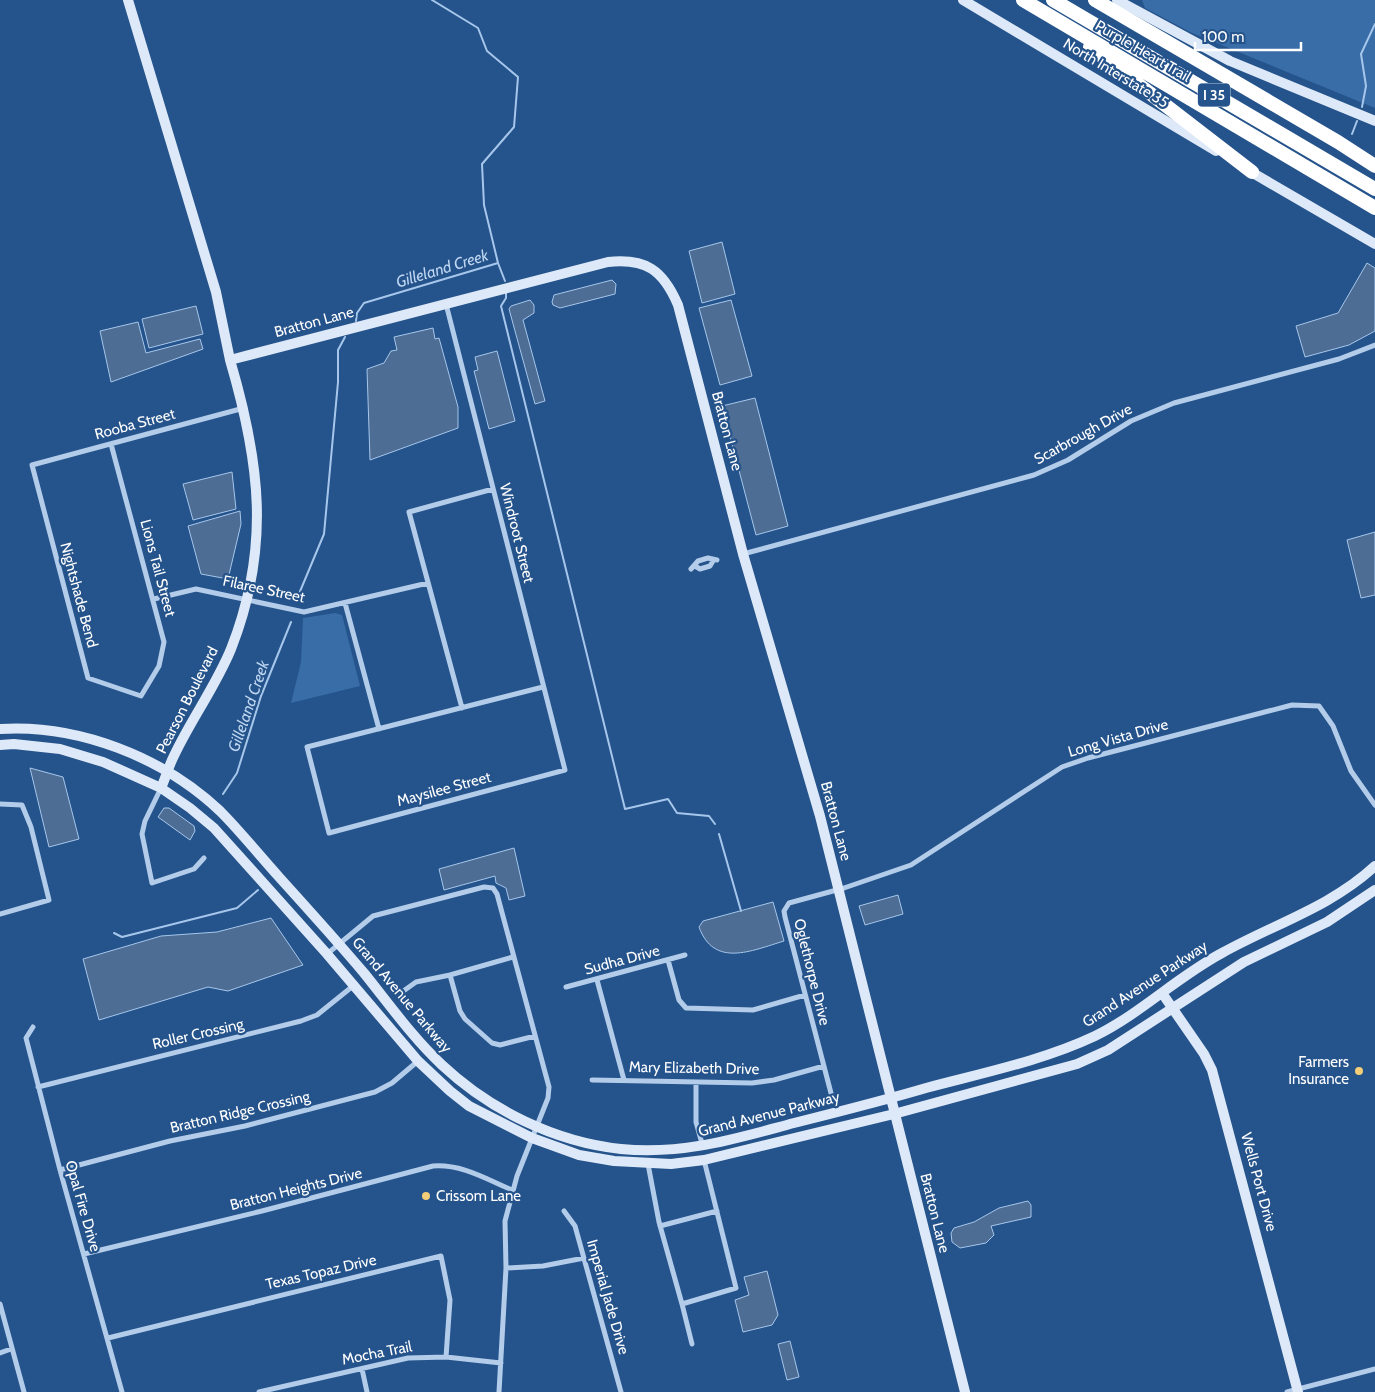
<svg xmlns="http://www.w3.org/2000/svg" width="1375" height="1392" viewBox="0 0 1375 1392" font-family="Cabin,sans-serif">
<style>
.green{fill:#396da7}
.water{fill:#4d6d95;stroke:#a6c7eb}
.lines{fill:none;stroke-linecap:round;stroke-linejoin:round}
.stream{stroke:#a6c7eb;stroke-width:2}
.street{stroke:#b2ccea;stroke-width:5}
.secondary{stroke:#dde9f8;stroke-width:10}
.highway{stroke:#fff;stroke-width:14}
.poi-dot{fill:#f4ce76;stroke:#25538b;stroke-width:2}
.labels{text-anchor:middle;stroke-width:4.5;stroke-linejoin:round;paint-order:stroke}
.shield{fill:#25538b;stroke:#becbdc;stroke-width:1}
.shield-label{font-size:14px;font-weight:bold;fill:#fff}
.street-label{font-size:15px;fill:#fff;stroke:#25538b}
.poi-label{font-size:15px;fill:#fff;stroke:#25538b;text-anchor:end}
.water-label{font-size:16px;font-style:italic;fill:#bed6f1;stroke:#25538b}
</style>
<rect width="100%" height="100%" fill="#25538b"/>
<path class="green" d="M1142 0H1375V108L1192 33 1145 8Z
M335 613 342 615 360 686 291 703 301 662 303 618Z"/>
<path class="water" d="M722 242 735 294 702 303 689 251Z
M1367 263 1375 268V331L1349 345 1305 357 1296 326 1338 313Z
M612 280 616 284 615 294 560 308 553 305 552 302 554 295Z
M530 300 534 305V313L523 320 545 401 535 404 509 309 511 306Z
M731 300 752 376 720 385 699 308Z
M196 306 203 334 149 348 142 319Z
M138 322 146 353 200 339 203 349 111 382 100 331Z
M433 328 435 339 439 338 458 407V428L370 460 367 369 384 363 391 351 397 350 394 337Z
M497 351 515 421 489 429 474 371 478 370 475 357Z
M755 398 788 526 756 535 722 406Z
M232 472 236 509 193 520 183 484Z
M240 511 241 524 228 579 201 574 188 526Z
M1375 532V595L1361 598 1347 540Z
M30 768 63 777 79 839 49 847Z
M164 808H169L194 826 195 831 190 840 158 817Z
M514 848 525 896 509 900 506 888 496 883 495 876 444 890 439 869Z
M898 895 903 914 865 925 859 906Z
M773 902 784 941C751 951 714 968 699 927L703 921Z
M271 918 303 965 228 991 208 987 99 1020 83 959 161 936 217 932Z
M1028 1201 1031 1205V1217L991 1226 994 1235 986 1243 960 1248 952 1242 951 1233 954 1228 974 1222 999 1208Z
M767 1271 778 1315 772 1325 743 1332 735 1300 749 1295 744 1277Z
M790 1341 799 1377 787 1380 778 1344Z"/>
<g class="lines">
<path class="stream" d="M1362 107 1366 86 1361 54 1375 24
M1352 134 1357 121
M498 263 505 281
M506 293V298L501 306 625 809 668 799 677 813 709 816 715 824
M356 321 357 313 364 303 498 263 484 205 482 164 514 127 518 77 487 51 478 28 432 0
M296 601 324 534 338 382V350L345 337
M223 794 237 773 261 696 291 622
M719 834 741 911
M114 933 122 937 237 908 258 890"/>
<path class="street" d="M446 304 565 770 329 833 307 747 543 687
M111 444 164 642 159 666 141 696 88 678 32 465 244 408
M743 554 1034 475 1068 460 1131 421 1174 403 1339 359 1375 345
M695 566 700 569 710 566 713 561
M691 569 698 561 708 558 717 560
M154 599 196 589 304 612 428 583
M345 603 379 729
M462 708 409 512 493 489
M161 788 145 821 142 834 152 883 194 869 204 858
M0 804 22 805 31 827 49 900 0 914
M327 954 373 916 484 887 493 888 497 894 549 1087 548 1098 517 1176 505 1221 506 1268 499 1392
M668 960 679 1000 686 1008 753 1010 805 995
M450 975 460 1011 465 1019 492 1043 500 1045 535 1036
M597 980 624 1080
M566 987 685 955
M402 992 416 982 450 975 513 957
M33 1027 26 1038 60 1170 122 1392
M592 1080 752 1083 774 1080 824 1066
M696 1083V1122L703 1147
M38 1087 301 1021 317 1015 353 986
M832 1097 785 917 784 911 789 903 844 888 911 865 1062 767 1088 758 1292 705 1319 706 1333 726 1351 771 1375 805
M648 1164 659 1222 682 1304 736 1288 704 1160
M60 1170 170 1141 245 1126 375 1092 392 1083 418 1061
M564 1211 575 1226 621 1392
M660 1226 717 1211
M84 1254 262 1211 433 1166C462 1164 486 1179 512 1190
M506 1268 543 1266 584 1258
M0 1304 24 1392
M682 1304 692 1344
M108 1338 441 1256 450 1300 446 1357
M0 1353 11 1349
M362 1369 367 1392
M259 1392 408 1358 446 1357 501 1363
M1287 1392 1375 1369"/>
<path class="secondary" d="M128 0 216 292 230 360 608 262C646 258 663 270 678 305L743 554 820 816 965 1392
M963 0 1216 151
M1117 0 1230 61 1375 121
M1246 169 1375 244
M0 729C78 724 163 757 220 811 241 832 259 855 279 877 308 909 336 940 364 973 389 1004 413 1038 442 1065 490 1110 555 1142 621 1149 684 1155 734 1139 794 1123 838 1112 882 1101 926 1088 982 1073 1042 1061 1095 1036 1140 1014 1177 977 1222 953 1274 924 1331 907 1375 866
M0 745 14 744 60 749 103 762 161 788 190 808 214 828 327 954 418 1061 450 1091 469 1106 532 1138 579 1155 614 1161 671 1164 704 1160 894 1114 1077 1064 1108 1050 1244 962 1327 922 1375 890
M161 788C165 779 168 769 172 760 189 722 215 688 231 649 271 547 260 462 230 360
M1162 993 1204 1054 1212 1070 1298 1392"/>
<path class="highway" d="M1023 0 1375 208
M1053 0 1375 189
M1095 0 1338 142 1375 166
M1090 47 1252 172"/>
</g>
<g class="poi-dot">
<circle cx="1359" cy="1071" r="5"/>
<circle cx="426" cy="1196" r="5"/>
</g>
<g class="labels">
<rect class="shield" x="1198" y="83.5" width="32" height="23" rx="4"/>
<g class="shield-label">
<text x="1214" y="100">I 35</text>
</g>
<g class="street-label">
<text transform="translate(1143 51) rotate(30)" y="5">Purple Heart Trail</text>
<text transform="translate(1116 73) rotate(31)" y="5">North Interstate 35</text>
<text transform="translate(314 322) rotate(-15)" y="5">Bratton Lane</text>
<text transform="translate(135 424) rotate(-15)" y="5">Rooba Street</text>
<text transform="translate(727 431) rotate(75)" y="5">Bratton Lane</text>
<text transform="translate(1083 434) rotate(-29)" y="5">Scarbrough Drive</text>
<text transform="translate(517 533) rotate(76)" y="5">Windroot Street</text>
<text transform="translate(158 568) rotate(75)" y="5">Lions Tail Street</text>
<text transform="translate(264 589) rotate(12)" y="5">Filaree Street</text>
<text transform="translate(79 595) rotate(75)" y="5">Nightshade Bend</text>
<text transform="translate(187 700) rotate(-63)" y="5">Pearson Boulevard</text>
<text transform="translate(1118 738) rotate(-16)" y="5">Long Vista Drive</text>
<text transform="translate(444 789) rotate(-15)" y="5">Maysilee Street</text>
<text transform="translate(836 821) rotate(75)" y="5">Bratton Lane</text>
<text transform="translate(622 960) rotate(-15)" y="5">Sudha Drive</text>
<text transform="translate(812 972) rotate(76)" y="5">Oglethorpe Drive</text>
<text transform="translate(1145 984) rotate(-33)" y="5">Grand Avenue Parkway</text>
<text transform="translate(402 995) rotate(50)" y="5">Grand Avenue Parkway</text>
<text transform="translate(198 1034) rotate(-13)" y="5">Roller Crossing</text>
<text transform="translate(694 1068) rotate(1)" y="5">Mary Elizabeth Drive</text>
<text transform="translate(240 1112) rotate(-13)" y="5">Bratton Ridge Crossing</text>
<text transform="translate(769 1114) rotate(-14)" y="5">Grand Avenue Parkway</text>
<text transform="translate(1259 1182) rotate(75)" y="5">Wells Port Drive</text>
<text transform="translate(296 1189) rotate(-14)" y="5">Bratton Heights Drive</text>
<text transform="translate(83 1206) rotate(74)" y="5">Opal Fire Drive</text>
<text transform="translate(935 1213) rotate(76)" y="5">Bratton Lane</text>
<text transform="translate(321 1272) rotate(-13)" y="5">Texas Topaz Drive</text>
<text transform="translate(608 1297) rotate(74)" y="5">Imperial Jade Drive</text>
<text transform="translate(377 1353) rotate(-11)" y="5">Mocha Trail</text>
</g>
<g class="poi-label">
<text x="1349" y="1067">Farmers<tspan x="1349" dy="17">Insurance</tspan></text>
<text x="436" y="1201" text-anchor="start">Crissom Lane</text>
</g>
<g class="water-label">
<text transform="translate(442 268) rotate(-17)" y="6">Gilleland Creek</text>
<text transform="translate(248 706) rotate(-71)" y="6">Gilleland Creek</text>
</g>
</g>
<path d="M1195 42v8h106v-8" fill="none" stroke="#ffffff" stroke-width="2.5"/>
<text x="1202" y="42" font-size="15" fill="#ffffff" stroke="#25538b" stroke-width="4" paint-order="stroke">100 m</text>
</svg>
